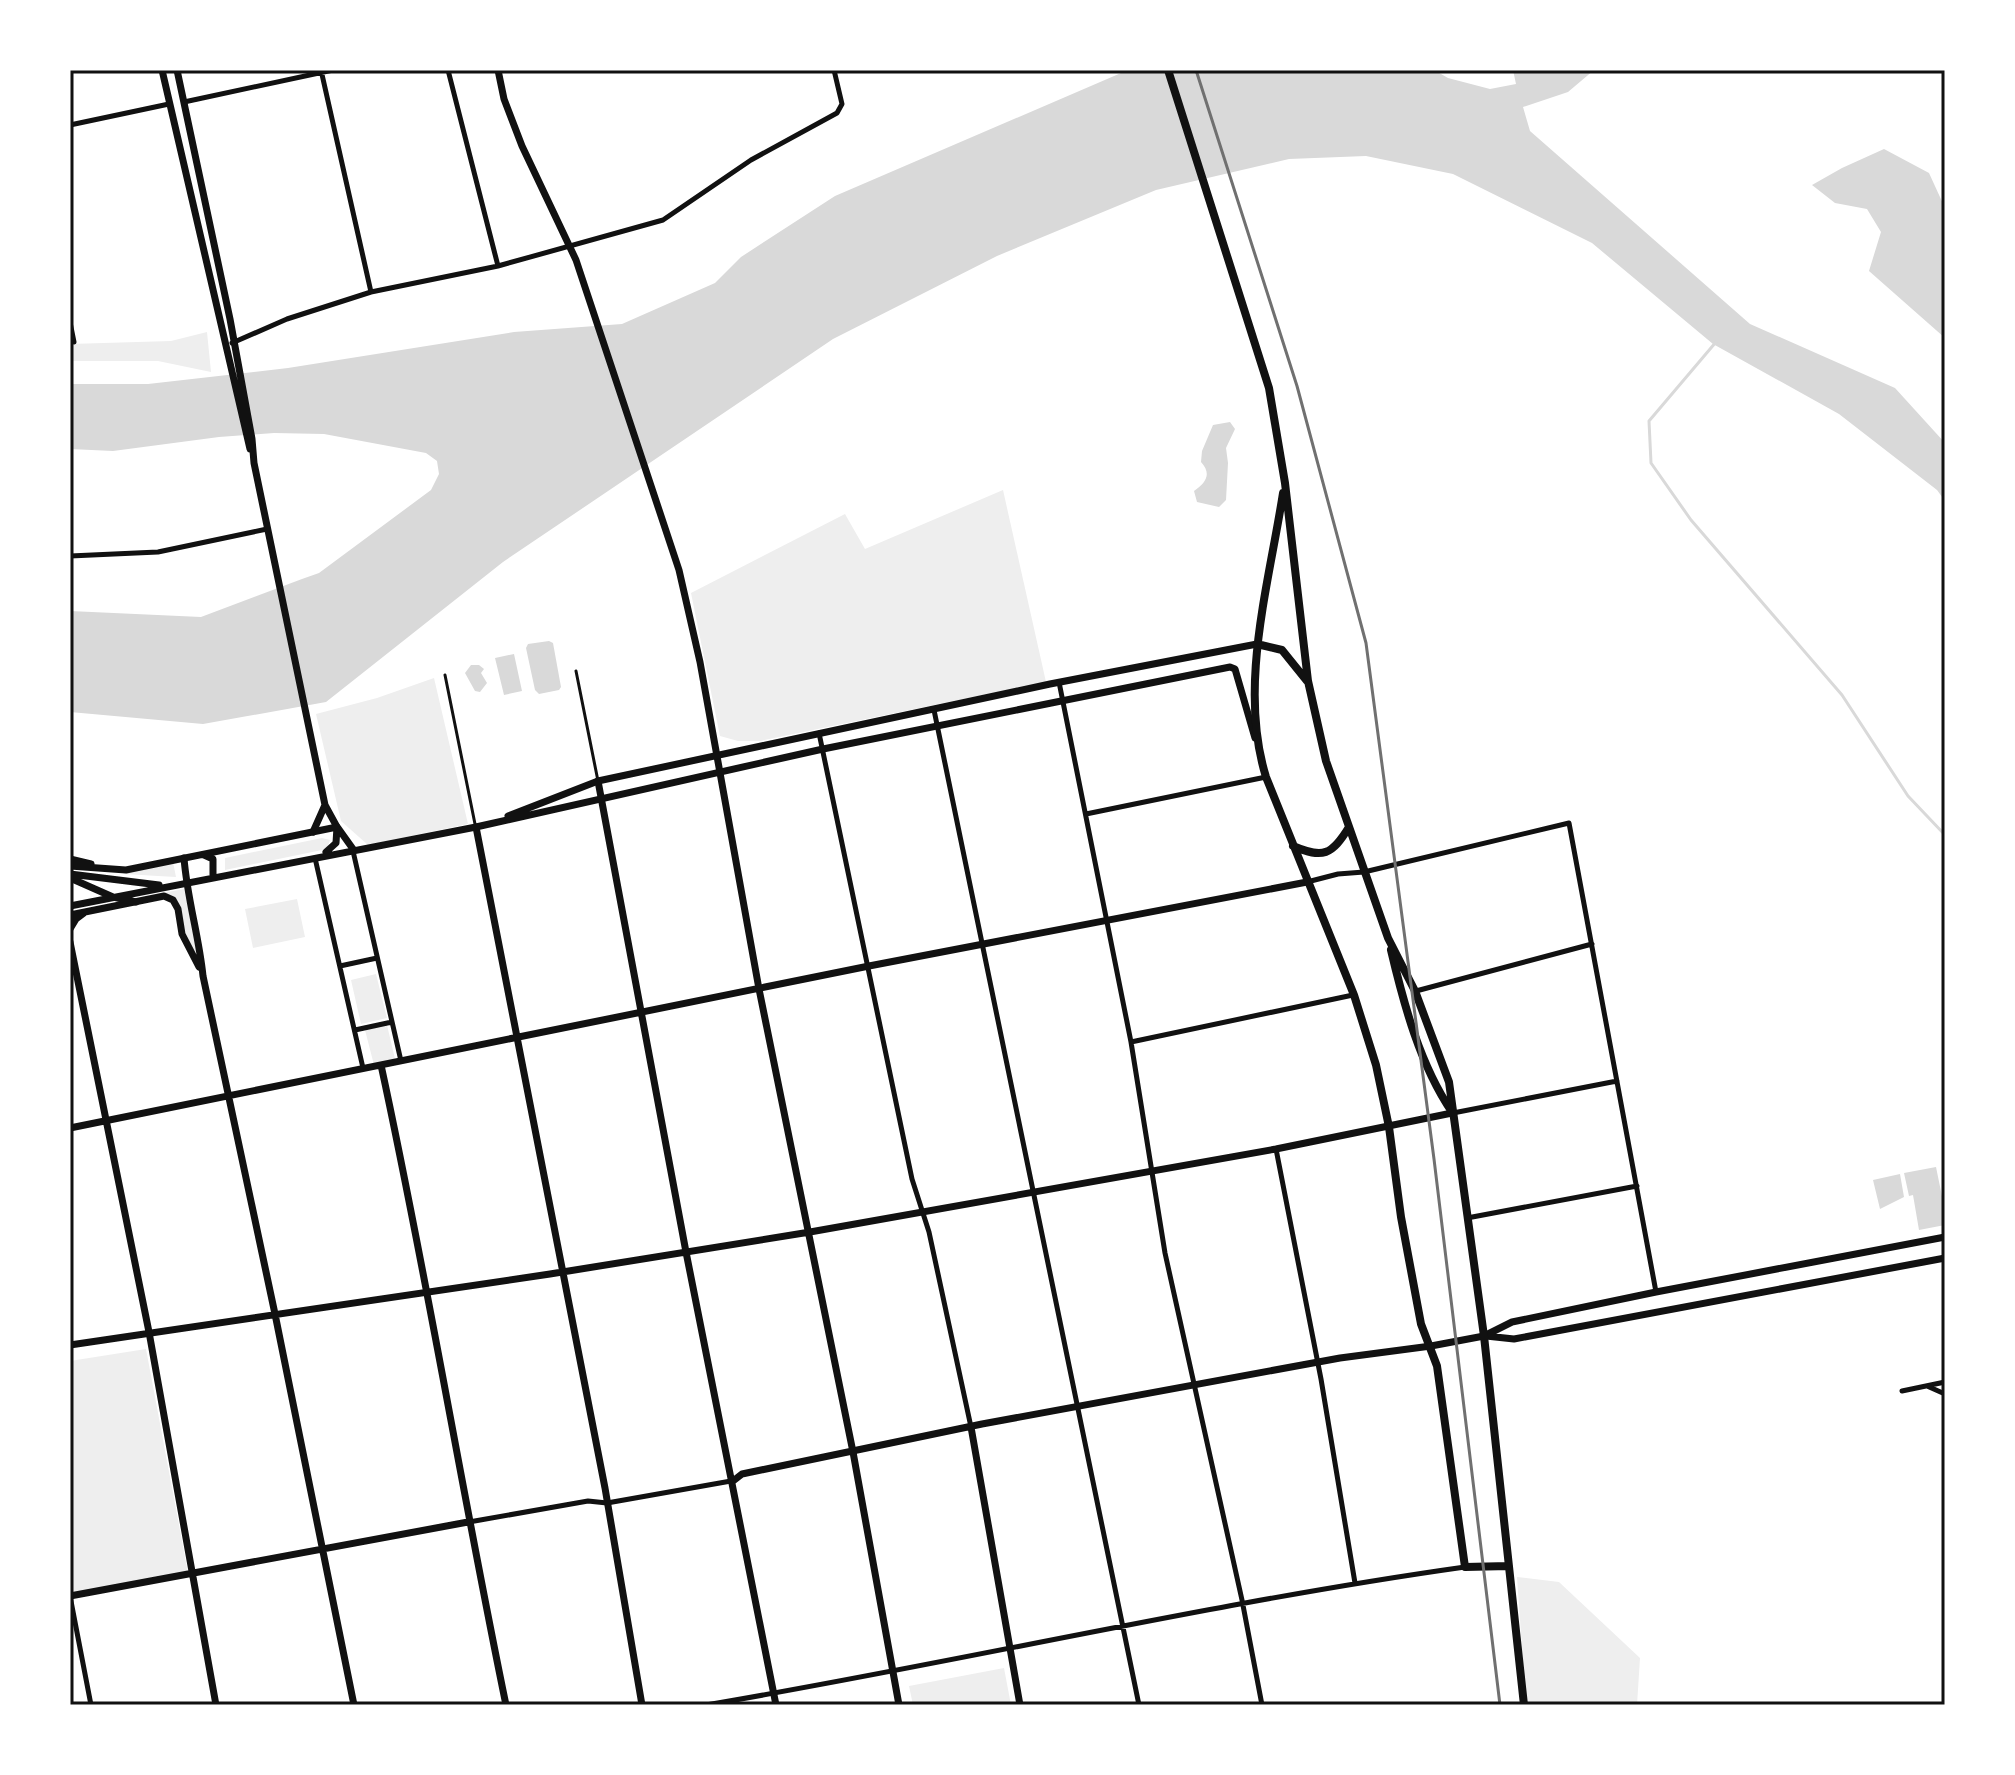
<svg xmlns="http://www.w3.org/2000/svg" width="2015" height="1775" viewBox="0 0 2015 1775" font-family="'Varela Round',sans-serif">
<style>
.green{fill:#eee}
.water{fill:#d9d9d9}
.lines{fill:none;stroke-linecap:round;stroke-linejoin:round}
.stream{stroke:#d9d9d9;stroke-width:3}
.service{stroke:#111;stroke-width:3}
.minor{stroke:#111;stroke-width:5}
.tertiary{stroke:#111;stroke-width:7}
.secondary{stroke:#111;stroke-width:7}
.primary{stroke:#111;stroke-width:8}
.rail{stroke:#707070;stroke-width:3}
.neatline{fill:none;stroke:#111;stroke-width:3}
</style>
<rect width="100%" height="100%" fill="#fff"/>
<path class="green" d="M207 332 211 372 158 361H70V344L171 341Z
M1003 490 1046 682 760 741H738L720 736 691 593 845 514 865 549Z
M434 678 468 824 368 845 341 821 316 714 377 698Z
M322 838 330 840 327 849 225 870V858Z
M173 862 176 877 123 874Z
M184 889 199 961 182 925 181 912 162 893Z
M297 899 305 937 253 948 245 909Z
M376 974 387 1018 361 1024 351 980Z
M387 1025 395 1059 374 1065 365 1030Z
M146 1349 188 1573 70 1595V1361Z
M1517 1577 1559 1582 1640 1658 1637 1705H1526Z
M1004 1668 1011 1705H913L909 1686Z"/>
<path class="water" d="M1128 70H1434L1448 78 1490 89 1516 84 1513 70H1594L1568 92 1523 107 1530 131 1750 324 1895 388 1945 443V501L1937 490 1839 414 1713 344 1592 243 1453 174 1366 156 1289 159 1156 190 997 256 833 339 503 562 326 702 203 724 70 712V611L201 617 302 579 319 573 431 490 439 474 437 461 426 453 324 434 274 433 219 437 113 451 70 449V384H148L288 368 514 332 622 324 715 283 741 257 835 196Z
M1884 149 1929 173 1945 208V338L1869 271 1881 232 1867 209 1835 203 1812 185 1842 168Z
M1230 422 1235 429 1226 448 1228 463 1226 500 1219 507 1197 502 1194 491C1206 483 1212 474 1201 462L1202 451 1213 425Z
M549 641 553 643 561 687 559 690 539 694 535 690 526 648 528 644Z
M514 654 522 691 504 695 495 658Z
M471 665H479L484 669 481 673 487 683 480 692 475 691 465 673Z
M1936 1167 1945 1211V1225L1919 1230 1913 1195 1909 1196 1904 1173Z
M1900 1174 1904 1197 1880 1209 1873 1180Z"/>
<g class="lines">
<path class="stream" d="M1716 342 1649 421 1651 463 1691 520 1842 695 1908 796 1945 835"/>
<path class="service" d="M576 671 598 781
M445 675 475 824"/>
<path class="minor" d="M321 70 371 292
M448 70 498 266
M184 102 333 70
M70 125 169 104
M70 322 74 342
M232 343 287 319 371 292 498 266 663 220 751 160 837 113 842 104 834 70
M70 556 158 552 267 529
M1059 682 1131 1042 1165 1253 1242 1600 1262 1705
M934 710 1139 1705
M819 733 912 1179 929 1232 971 1427
M1086 814 1266 777
M353 851 401 1061
M315 858 363 1068
M1307 882 1338 874 1364 872 1569 823 1656 1292
M340 966 377 958
M1416 991 1592 944
M355 1030 392 1022
M1131 1042 1353 995
M1453 1113 1617 1081
M1276 1149 1321 1379 1355 1583
M1467 1218 1637 1186
M1927 1386 1945 1394
M1902 1391 1945 1382
M469 1522 588 1501 607 1503 731 1481
M70 1596 91 1705
M706 1705C960 1662 1210 1603 1465 1567"/>
<path class="tertiary" d="M162 70 250 449
M177 70 230 319 252 439 254 463 325 805 337 827
M498 70 504 99 522 146 576 260 679 570 700 662 759 989 853 1452 899 1705
M598 781 686 1252 776 1705
M476 827 605 1488 642 1705
M313 832 325 805
M184 858C187 898 199 936 203 976L275 1314 354 1705
M70 915 164 896 173 900 178 909 182 934 199 967
M70 929 76 919 84 913
M70 942 149 1332 216 1705
M381 1065C427 1277 462 1492 506 1705
M70 1128 869 966 1307 882
M70 1345 550 1274 810 1232 1276 1149 1452 1113
M971 1427 1020 1705
M733 1481 742 1474 982 1424 1340 1358 1431 1346
M70 1596 468 1522"/>
<path class="secondary" d="M508 816 598 781 1050 684 1257 644
M338 828 353 849
M326 852 336 843 337 827
M204 855 213 859V876
M70 859 91 864
M70 866 126 870 337 827
M70 874 159 885
M70 878 113 897 136 902
M70 906 476 827 823 749 1230 667 1235 669 1255 738
M1486 1336 1514 1339 1945 1258
M1431 1346 1484 1336 1512 1322 1656 1292 1945 1237"/>
<path class="primary" d="M1168 70 1269 388 1285 483 1308 681 1326 761 1388 938 1415 991 1449 1082 1484 1336 1524 1705
M1283 493C1269 584 1238 687 1266 777L1354 995 1376 1065 1389 1127 1401 1217 1421 1324 1437 1366 1465 1567 1509 1566
M1257 644 1282 650 1307 681
M1293 846C1323 859 1332 855 1349 827
M1391 950C1404 1005 1420 1065 1452 1112"/>
<path class="rail" d="M1196 70 1297 386 1366 643 1434 1159 1500 1705"/>
</g>
<rect width="2015" height="1775" fill="none" stroke="#ffffff" stroke-width="144"/>
<rect x="72" y="72" width="1871" height="1631" class="neatline"/>
</svg>
